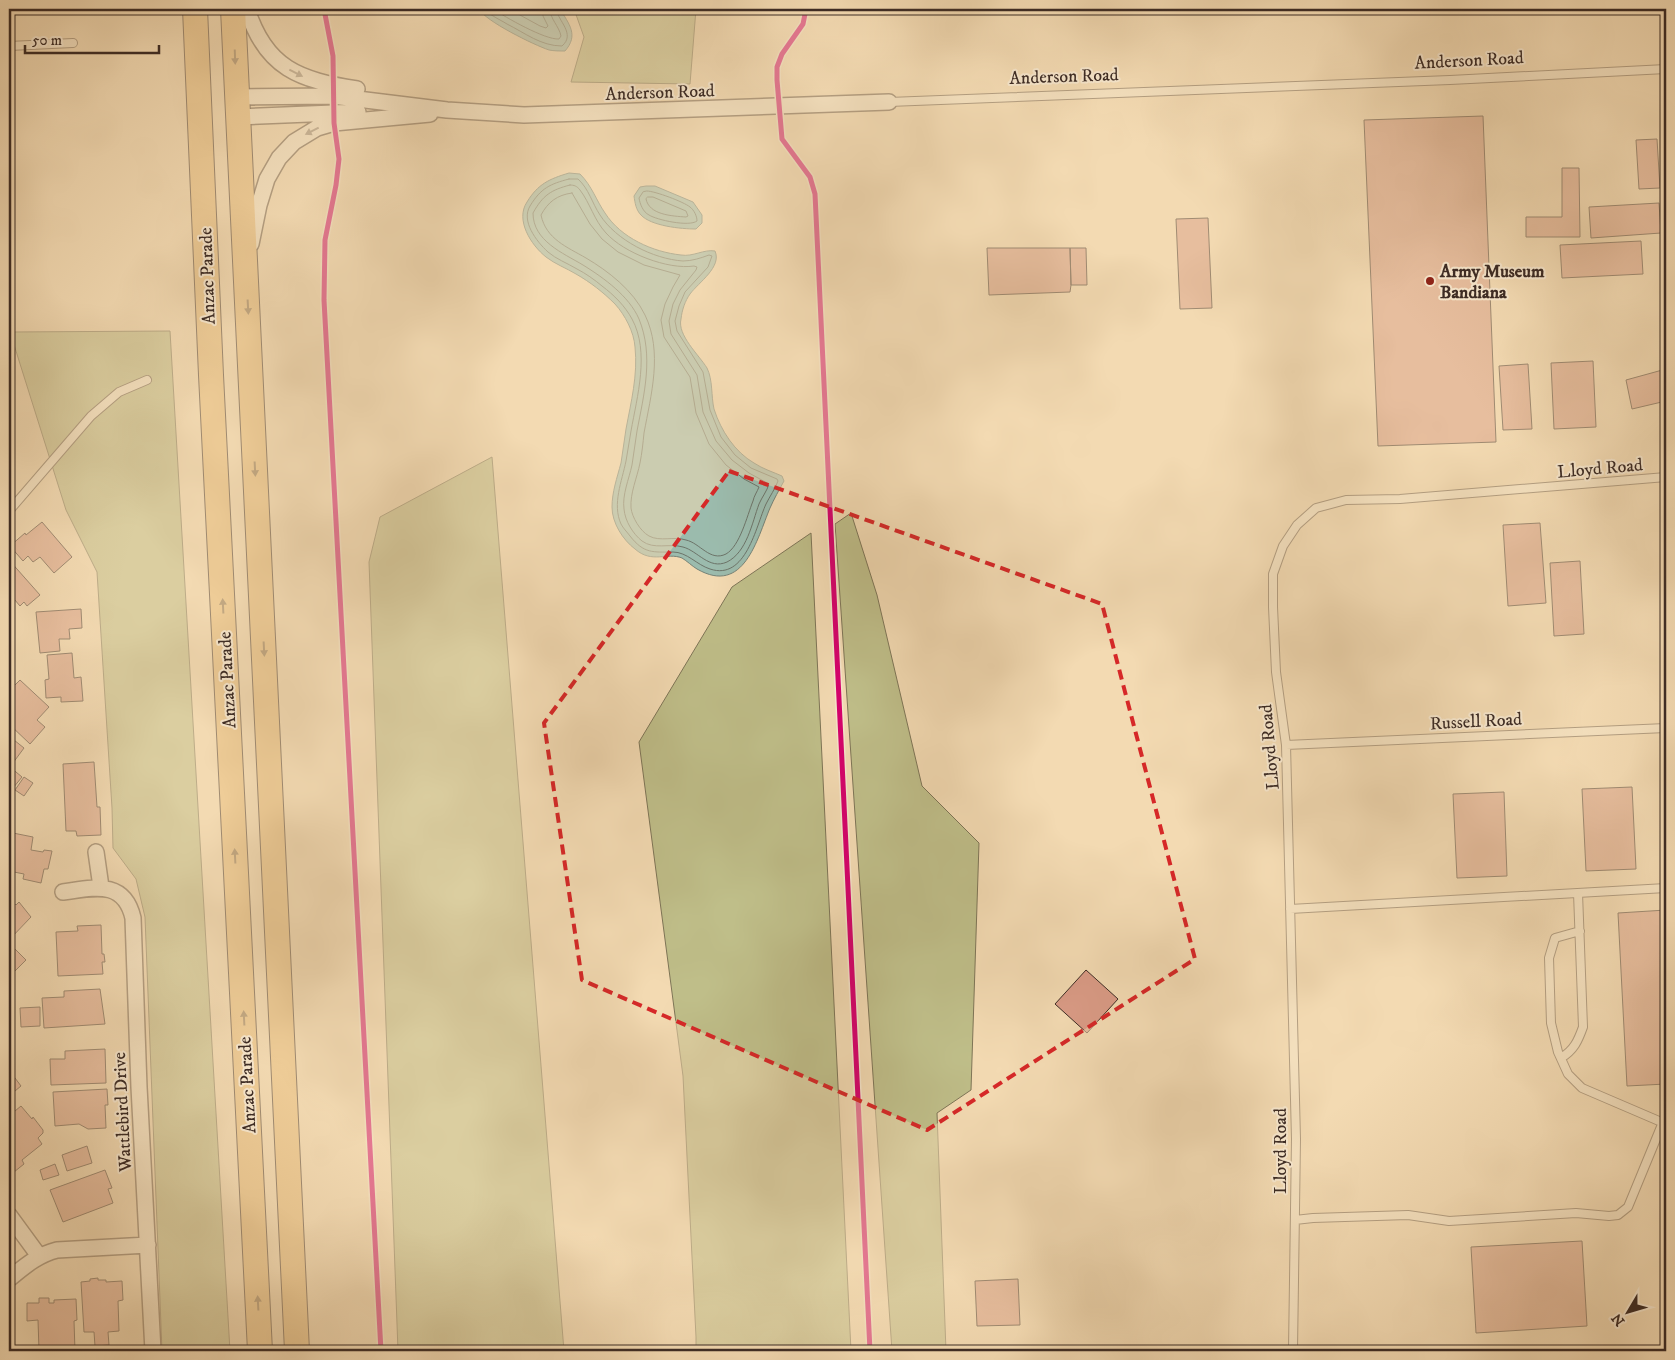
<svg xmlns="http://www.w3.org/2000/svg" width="1675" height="1360" viewBox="0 0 1675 1360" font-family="'IM FELL DW Pica',serif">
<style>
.green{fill:#bfbe89;stroke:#7e7557}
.water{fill:#9bbbad;stroke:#758277}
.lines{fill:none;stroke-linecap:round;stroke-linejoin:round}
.shore{stroke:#6c7469;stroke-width:1}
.building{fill:#da9b86;stroke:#3d2c25}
.service-casing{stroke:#6a5848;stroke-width:10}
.minor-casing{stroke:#6a5848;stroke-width:18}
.primary-casing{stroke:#3d2c25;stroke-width:26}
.service{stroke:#f7e7cd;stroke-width:8}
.minor{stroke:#f7e7cd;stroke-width:15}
.primary{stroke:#eabd79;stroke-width:24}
.cycleway-casing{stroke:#f7e7cd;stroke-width:8}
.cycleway{stroke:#d6006c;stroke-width:5}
.oneway{fill:#8b6d4b}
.oneway2{fill:#9a8a79}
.marked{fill:none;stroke:#d62828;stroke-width:4;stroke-dasharray:10 6;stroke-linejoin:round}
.poi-dot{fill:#8f2418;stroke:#f7e7cd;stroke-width:2}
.labels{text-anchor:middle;stroke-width:4;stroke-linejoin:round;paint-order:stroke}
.street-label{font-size:18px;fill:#3d2c25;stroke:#f7e7cd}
.poi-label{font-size:18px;font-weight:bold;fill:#3d2c25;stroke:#f7e7cd;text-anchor:start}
</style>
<rect width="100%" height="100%" fill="#f3dab2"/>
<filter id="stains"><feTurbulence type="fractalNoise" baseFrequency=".004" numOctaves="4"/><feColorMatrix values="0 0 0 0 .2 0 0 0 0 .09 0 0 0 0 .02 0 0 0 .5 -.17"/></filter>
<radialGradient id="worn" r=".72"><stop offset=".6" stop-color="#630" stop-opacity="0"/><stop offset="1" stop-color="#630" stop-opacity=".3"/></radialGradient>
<path class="green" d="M574 9H696L690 84 571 82 584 37Z
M170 331 230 1351H162L145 917 136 879 113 848 112 808 97 572 66 510 10 332Z
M492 457 564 1351H398L369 562 380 517Z
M851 513 877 595 922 786 979 843 971 1090 937 1113 946 1351H892L835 524Z
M811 533 851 1351H696V1337L683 1076 639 742 732 587Z"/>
<path class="water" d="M479 9H560C569 24 579 35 565 51 560 51 554 51 549 50 534 45 485 21 479 9Z
M569 173 580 174C592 186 596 200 605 213 621 238 653 252 681 255 693 257 704 249 715 251 722 267 699 282 690 294 685 301 682 310 681 319 677 335 699 355 707 368 713 380 711 396 714 409 721 431 735 452 754 463 763 469 773 472 782 476L784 481C779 490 774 499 770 508 757 539 744 596 697 569 692 566 687 561 682 558 667 552 652 564 635 549 623 540 612 523 612 507 612 492 617 478 621 463 623 452 624 440 626 429 631 402 638 375 635 347 634 332 625 315 615 304 603 292 590 282 576 274 566 268 555 264 546 257 531 245 515 220 527 202 538 184 549 179 569 173Z
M646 186H655L693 202 702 215V223L696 229C681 229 651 226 641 215 636 210 635 203 634 196L640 187Z"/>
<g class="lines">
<path class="shore" d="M484 9C491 16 499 19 507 24 525 33 541 46 562 46 576 34 558 21 556 9
M493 9C505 17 545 40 559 39L561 36C559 26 550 19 550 9
M509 9 540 26 546 28 548 26 543 16 542 9
M569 179H578C589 189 592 203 600 215 616 240 653 259 683 261 692 261 701 258 709 255L712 256 708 267 685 292 679 306 675 321 677 331 703 372 710 410 721 437 735 455 751 468 777 479 778 481C775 489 770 496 766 504 756 526 746 581 710 569 697 565 687 552 673 552 653 552 644 554 630 536 627 532 623 528 621 524 612 504 622 481 626 461 628 451 629 441 631 431 637 397 650 352 632 319 625 306 614 295 602 286 595 280 585 273 577 269 567 263 556 259 548 252 536 241 521 221 530 206 541 188 550 184 569 179Z
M570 185C574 185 577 186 580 190 590 203 594 220 606 233 624 253 668 270 694 266L697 267 696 270 680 290 673 304 669 321 671 334 697 375 703 412 716 441 732 460 749 473 769 484C767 491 762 497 759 504 752 523 747 552 727 562 709 570 698 551 683 547 669 543 654 550 642 541 633 534 625 521 624 509 622 495 629 479 632 465 634 454 635 442 637 431 644 394 654 356 639 319 629 296 604 278 583 265 563 253 533 241 533 213 543 195 551 190 570 185Z
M647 191C655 191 684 202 690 207 694 210 697 216 697 221 689 227 657 220 649 215 643 212 640 204 639 198L643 192Z
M572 193 590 224 602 239 618 252 644 265 680 275 673 287 665 304 661 320 664 337 690 377 696 413 709 444 726 465 744 479 759 487C757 492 754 496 753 501 747 516 740 546 726 554 710 562 700 543 686 540 674 536 660 542 649 536 640 531 632 517 631 508 630 493 637 478 640 463 642 453 643 443 644 433 651 395 663 352 645 315 633 290 608 271 586 258 567 247 546 239 541 215 548 202 557 195 572 193Z
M648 197H653L686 211 688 216 686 217C672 216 649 215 646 199Z"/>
</g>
<path class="building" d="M1483 116 1496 442 1378 446 1364 120Z
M1657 139 1660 188 1639 189 1636 140Z
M1562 168H1579L1580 237H1526V217H1562Z
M1659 203 1661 233 1591 238 1589 207Z
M1208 218 1212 308 1180 309 1176 219Z
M1641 241 1643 274 1562 278 1560 245Z
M987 248H1070L1071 285 1070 292 989 295Z
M1070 248H1086L1087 285H1071Z
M1593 361 1596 427 1554 429 1551 363Z
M1528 364 1532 429 1503 430 1499 366Z
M1666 369V401L1632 409 1626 380Z
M42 522 72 557 54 573 40 557 33 562 28 556 23 561 10 546 25 533 26 535Z
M1540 523 1546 603 1508 606 1503 525Z
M9 560 40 595 27 606 24 602 20 606 9 593Z
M1580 561 1584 634 1554 636 1550 563Z
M81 609 82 628 69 629 70 639H59L60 651 40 653 36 612Z
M72 653 74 678 81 677 83 701 61 702V697L46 698 45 680 49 679 47 655Z
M20 680 49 707 37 720 45 727 30 744 9 724V687L11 684 14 686Z
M9 736 24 748 10 767 22 777 13 788 9 785Z
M94 762 97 807H100L101 835 77 836 76 831H66L63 764Z
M24 777 33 783 24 796 15 790Z
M1632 787 1636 869 1586 871 1582 789Z
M1504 792 1507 876 1457 878 1453 794Z
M13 833 33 837 31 850 43 852 44 850 52 851 48 869H44L41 883 23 879 24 874 9 871V844L11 845Z
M9 898 16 905 19 902 31 917 9 940Z
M1666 910V1084L1627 1086 1618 913Z
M101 925 102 954H104L105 962H102L103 974 58 976 56 932 78 931 77 926Z
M11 945 26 960 9 977V948Z
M1086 970 1118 999 1087 1033 1055 1004Z
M100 989 105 1024 44 1028 42 998 64 997V991Z
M40 1007V1026L21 1027 20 1008Z
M105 1049 106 1083 51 1085 50 1059H65V1051Z
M9 1070 21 1086 9 1096Z
M107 1089 108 1105H105L106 1128 88 1129 79 1124 55 1126 53 1092Z
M21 1106 32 1119 33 1117 43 1130V1133L38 1138 42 1144 22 1160 24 1164 14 1172 9 1165V1116Z
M87 1146 92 1163 67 1171 62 1155Z
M55 1164 59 1175 43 1180 40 1170Z
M105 1170 112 1188 108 1189 113 1203 63 1222 50 1190Z
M1582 1241 1587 1326 1476 1333 1471 1247Z
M98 1278V1280H106V1282L122 1281 123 1300 118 1301 119 1331 108 1332 109 1345 95 1346 94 1332H84L81 1282 90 1281V1279Z
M1018 1279 1020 1325 977 1326 975 1281Z
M39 1298H49V1303H54V1300L76 1299 77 1320 74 1321 75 1351 39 1350 38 1320 27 1321V1303H39Z"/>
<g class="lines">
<defs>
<path id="service" d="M9 46 73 43
M889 102 1450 80 1666 69
M9 511 91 416 119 392 147 380
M1286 745 1666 728
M1290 909 1666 888
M1580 931 1555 938 1549 958 1551 1023 1558 1052 1568 1074 1582 1088 1666 1124
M1561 1058C1574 1050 1578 1041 1583 1027L1578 893
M1295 1220 1313 1218 1408 1215 1449 1221 1576 1213 1609 1216 1618 1215 1628 1207 1663 1122
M1293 1351 1296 1139 1286 745 1276 672 1273 607V574L1283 546 1297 525 1316 508 1346 500 1400 499 1666 477"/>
<path id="minor" d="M247 9C266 69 300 80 357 89
M236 97 333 96 447 110 524 115 889 102
M238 117 358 112
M251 244 259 205 267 179 279 158 294 142 317 128 334 123 430 114
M96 852 101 887
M63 892C93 888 124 879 133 918L139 1087 153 1351
M9 1215 39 1256
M9 1279C24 1267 37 1255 57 1250L148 1245"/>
<path id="primary" d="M195 9 211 375 260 1351
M233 9 297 1351"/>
</defs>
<use href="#service" class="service-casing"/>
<use href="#minor" class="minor-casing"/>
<use href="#primary" class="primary-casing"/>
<use href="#service" class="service"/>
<use href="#minor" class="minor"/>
<use href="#primary" class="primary"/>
<defs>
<path id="cycleway" d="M324 9 333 56 334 123 339 159 336 185 325 240 324 300 381 1351
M806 9 803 24 782 54 777 67V80L782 139 810 177 815 194 870 1351"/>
</defs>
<use href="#cycleway" class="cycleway-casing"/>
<use href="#cycleway" class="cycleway"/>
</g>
<defs><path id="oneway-solid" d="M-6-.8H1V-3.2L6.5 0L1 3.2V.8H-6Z" transform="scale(1.25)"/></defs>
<g class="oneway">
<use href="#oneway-solid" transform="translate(235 57) rotate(88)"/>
<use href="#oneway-solid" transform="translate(248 307) rotate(87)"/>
<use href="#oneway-solid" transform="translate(255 469) rotate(87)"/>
<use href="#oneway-solid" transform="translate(223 606) rotate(-93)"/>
<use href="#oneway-solid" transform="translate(264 649) rotate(87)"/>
<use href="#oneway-solid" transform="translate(235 856) rotate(-93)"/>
<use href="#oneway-solid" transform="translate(244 1018) rotate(-93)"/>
<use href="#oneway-solid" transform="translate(258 1303) rotate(-93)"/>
</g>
<g class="oneway2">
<use href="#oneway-solid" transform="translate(296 73) rotate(27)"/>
<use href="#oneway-solid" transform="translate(312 131) rotate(153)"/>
</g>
<path d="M0 0H1675V1360H0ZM729 471 1102 604 1195 959 927 1130 582 980 544 723Z" fill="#f3dab2" fill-opacity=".55" fill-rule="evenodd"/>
<path class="marked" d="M729 471 1102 604 1195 959 927 1130 582 980 544 723Z"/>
<circle class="poi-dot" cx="1430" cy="281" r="5"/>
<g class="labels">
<g class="street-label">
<text transform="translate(1469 60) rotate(-3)" y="6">Anderson Road</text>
<text transform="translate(1064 76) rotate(-2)" y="6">Anderson Road</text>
<text transform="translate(660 92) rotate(-2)" y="6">Anderson Road</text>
<text transform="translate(207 276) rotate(-92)" y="6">Anzac Parade</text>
<text transform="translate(1600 468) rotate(-5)" y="6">Lloyd Road</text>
<text transform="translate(227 680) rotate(-93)" y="6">Anzac Parade</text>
<text transform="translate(1476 721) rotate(-3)" y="6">Russell Road</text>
<text transform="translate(1269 747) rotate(-95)" y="6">Lloyd Road</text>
<text transform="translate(247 1085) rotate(-93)" y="6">Anzac Parade</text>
<text transform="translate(122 1112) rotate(-93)" y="6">Wattlebird Drive</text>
<text transform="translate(1280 1151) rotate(-90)" y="6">Lloyd Road</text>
</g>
<g class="poi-label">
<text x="1440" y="277">Army Museum<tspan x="1440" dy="21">Bandiana</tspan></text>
</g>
</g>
<rect width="1675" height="1360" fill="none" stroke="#f3dab2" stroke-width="30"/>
<rect x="10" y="10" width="1655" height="1340" fill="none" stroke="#3d2c25" stroke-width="2.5"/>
<rect x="15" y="15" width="1645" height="1330" fill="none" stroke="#3d2c25"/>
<g transform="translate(1628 1312) rotate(232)" stroke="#f7e7cd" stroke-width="4" paint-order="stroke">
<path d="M0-4L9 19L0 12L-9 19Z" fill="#3d2c25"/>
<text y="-8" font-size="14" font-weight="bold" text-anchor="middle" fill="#3d2c25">N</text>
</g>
<path d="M25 45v8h134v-8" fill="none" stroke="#3d2c25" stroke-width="2.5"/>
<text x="32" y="45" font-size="15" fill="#3d2c25" stroke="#f7e7cd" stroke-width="4" paint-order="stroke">50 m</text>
<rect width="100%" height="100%" filter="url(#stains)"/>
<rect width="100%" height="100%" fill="url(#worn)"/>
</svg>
